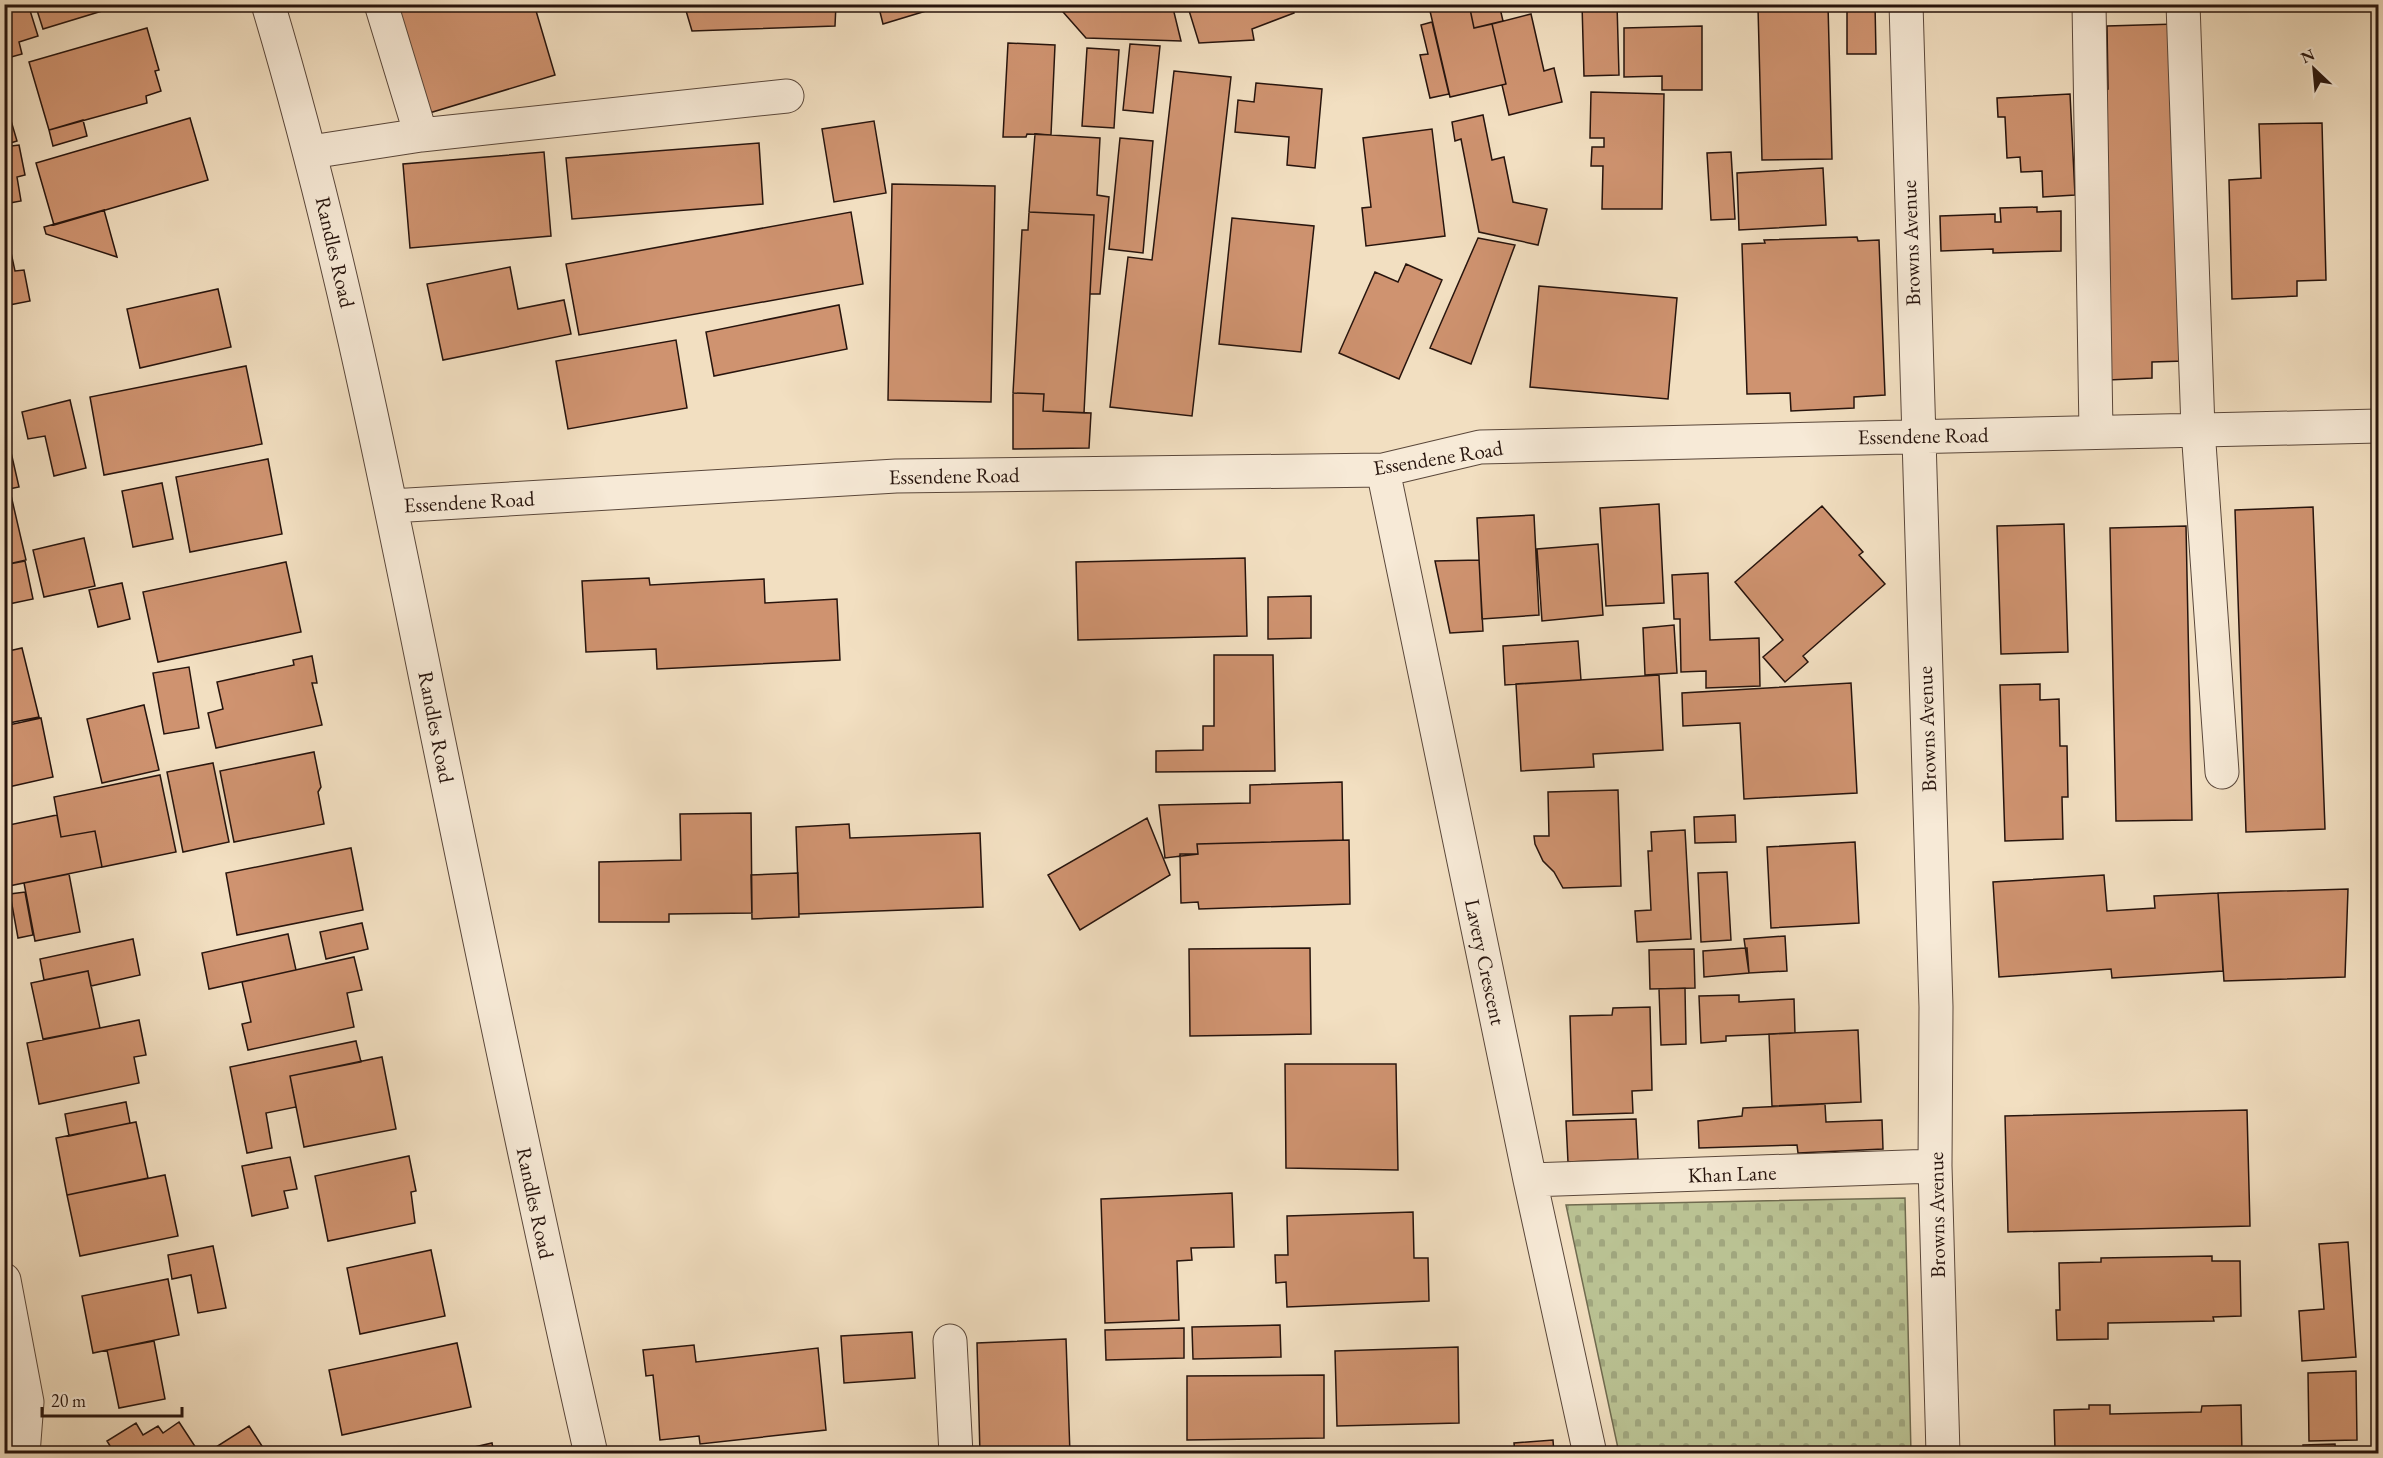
<svg xmlns="http://www.w3.org/2000/svg" width="2383" height="1458" viewBox="0 0 2383 1458" font-family="'EB Garamond',serif">
<style>
.cemetery{fill:url(#cemetery-stones);stroke:#706b50;stroke-width:1.5}
.building{fill:#cf9370;stroke:#27140d;stroke-width:1.5}
.lines{fill:none;stroke-linecap:round;stroke-linejoin:round}
.minor-casing{stroke:#5a473a;stroke-width:35}
.minor{stroke:#f7ead7;stroke-width:33}
.labels{text-anchor:middle;stroke-width:6;stroke-linejoin:round;paint-order:stroke}
.street-label{font-size:21px;fill:#27140d;stroke:#f7ead7}
</style>
<defs>
<pattern id="cemetery-stones" width="16" height="16" patternUnits="userSpaceOnUse" patternTransform="scale(1.5)"><rect width="16" height="16" fill="#bac293"/><path d="M2 7V4a2 2 0 0 1 4 0v3zM10 15v-3a2 2 0 0 1 4 0v3z" fill="#a0a67e"/></pattern>
</defs>
<rect width="100%" height="100%" fill="#f2dfc1"/>
<filter id="stains"><feTurbulence type="fractalNoise" baseFrequency=".00333" numOctaves="4"/><feColorMatrix values="0 0 0 0 .2 0 0 0 0 .09 0 0 0 0 .02 0 0 0 .5 -.17"/></filter>
<radialGradient id="worn" r=".72"><stop offset=".6" stop-color="#630" stop-opacity="0"/><stop offset="1" stop-color="#630" stop-opacity=".3"/></radialGradient>
<path class="cemetery" d="M1905 1198 1911 1453H1619L1566 1205Z"/>
<path class="building" d="M4 4H28L38 36 19 42 22 54 4 59Z
M35 4H125L43 29Z
M392 4H534L555 75 426 114Z
M684 4H836L835 26 692 31Z
M878 4H949L883 24Z
M1056 4H1172L1181 41 1086 38Z
M1187 4H1292L1294 13 1252 29 1254 40 1199 43Z
M1459 4H1469L1474 28 1492 24 1506 84 1450 97 1430 11Z
M1499 4 1503 21 1474 28 1470 9Z
M1582 4H1617L1619 75 1584 76Z
M1847 4H1875L1876 54H1847Z
M1828 5 1832 159 1762 160 1758 8Z
M1531 14 1544 71 1554 68 1562 102 1509 115 1502 85 1506 84 1492 24Z
M1432 22 1449 94 1430 98 1420 55 1428 54 1421 25Z
M2176 24 2184 361 2152 362V378L2108 380 2100 90 2108 89 2107 26Z
M1702 26V90H1662V76L1624 77V28Z
M147 28 159 70 155 71 161 91 146 96 147 103 49 130 29 62Z
M1008 43 1055 45 1051 135 1027 134 1026 137H1003Z
M1130 44 1160 46 1153 113 1123 110Z
M1087 48 1119 50 1114 128 1082 126Z
M1174 71 1231 77 1192 416 1110 407 1128 257 1152 260Z
M1256 83 1322 89 1315 168 1287 165 1289 137 1235 132 1238 100 1254 102Z
M1591 92 1664 94 1662 209H1602L1603 166H1591L1592 147H1604V138H1590Z
M2070 94 2075 195 2043 197 2042 171 2021 172 2020 157 2007 158 2005 117H1998L1997 98Z
M4 97 17 141 4 145Z
M1483 115 1492 160 1504 157 1513 202 1547 209 1538 245 1479 232 1461 139 1455 141 1452 122Z
M190 118 208 180 54 225 36 163Z
M83 120 87 136 53 146 49 130Z
M874 121 886 193 834 202 822 129Z
M2322 123 2326 280 2297 281V296L2232 299 2229 180 2261 178 2259 124Z
M1432 129 1445 236 1366 246 1362 208 1371 207 1363 138Z
M1035 134 1100 138 1097 195 1109 197 1100 294H1090L1094 215 1029 212Z
M1120 138 1153 141 1143 253 1109 249Z
M759 143 763 204 572 219 566 158Z
M19 145 25 175 17 177 21 201 4 204V147Z
M544 152 551 236 410 248 403 164Z
M1731 152 1735 219 1711 220 1707 153Z
M1823 168 1826 225 1739 230 1737 173Z
M892 184 995 186 991 402 888 400Z
M2037 207V212L2061 211V251L1993 253V249L1941 251 1940 216 1995 214V222H2001L2000 208Z
M104 210 117 257 46 234 44 227Z
M851 212 863 284 579 335 566 264Z
M1029 212 1094 215 1084 413 1043 411 1044 394 1013 393 1022 230H1028Z
M1232 218 1314 226 1301 352 1219 344Z
M1857 237 1858 241 1879 240 1885 395 1854 397V408L1791 411 1790 393 1747 394 1742 244 1765 243 1764 240Z
M1478 238 1515 245 1471 364 1430 348Z
M10 248 15 271 24 270 30 301 4 306V249Z
M1406 264 1442 280 1399 379 1339 353 1375 272 1398 282Z
M510 267 518 309 564 300 571 334 443 360 427 284Z
M1539 286 1677 298 1668 399 1530 387Z
M218 289 231 347 140 368 127 309Z
M839 305 847 349 714 376 706 332Z
M676 340 687 408 568 429 556 361Z
M246 366 262 444 104 475 90 397Z
M1013 393 1044 394 1043 411 1091 413 1089 448 1013 449Z
M70 400 86 468 54 476 45 436 28 439 22 412Z
M4 422 19 487 4 490Z
M268 459 282 534 190 552 176 477Z
M162 483 173 539 133 547 122 491Z
M10 491 26 560 4 565V493Z
M2372 493H2378V558H2374Z
M1659 504 1664 603 1606 606 1600 508Z
M1822 506 1863 552 1859 555 1885 584 1803 656 1808 662 1785 682 1763 657 1783 640 1735 582Z
M2313 507 2325 829 2246 832 2235 510Z
M1534 515 1539 615 1482 619 1477 518Z
M2064 524 2068 652 2001 654 1997 526Z
M2186 526 2192 820 2116 821 2110 528Z
M84 538 95 586 44 597 33 550Z
M1598 544 1603 615 1542 621 1537 549Z
M1245 558 1247 636 1078 640 1076 562Z
M1479 560 1483 631 1450 633 1435 561Z
M25 561 33 599 4 605V565Z
M286 562 301 632 158 662 143 592Z
M1708 573 1710 640 1759 638 1760 686 1706 688V671L1681 672 1680 619H1674L1672 575Z
M649 578 650 585 764 579 765 603 837 599 840 660 657 669 656 649 586 652 582 581Z
M122 583 130 619 98 627 89 590Z
M1311 596V638L1268 639V597Z
M1674 625 1677 673 1645 675 1643 628Z
M1578 641 1581 680 1505 685 1503 646Z
M22 648 39 717 4 724V652Z
M1214 655H1273L1275 771 1156 772V751L1203 750V726H1214Z
M312 656 317 683H312L322 725 216 748 208 713 223 709 217 682 294 665 293 660Z
M189 667 199 728 164 734 153 673Z
M1659 675 1663 750 1593 754 1594 767 1521 771 1516 684Z
M1851 683 1857 793 1744 799 1740 723 1683 726 1682 693Z
M2040 684V700L2059 699 2060 746H2067L2068 797H2062L2063 839 2005 841 2000 685Z
M144 705 159 770 102 783 87 719Z
M41 718 53 777 4 788V726Z
M314 752 321 787 318 792 324 824 234 842 220 771Z
M213 763 229 842 183 852 167 772Z
M160 775 176 852 102 867 95 831 61 837 54 797Z
M1342 782 1343 840 1197 844 1198 854 1165 858 1159 805 1250 803V785Z
M1618 790 1621 886 1563 888 1554 872 1543 861 1535 844 1534 836H1549L1548 792Z
M751 813 752 913 669 914V922H599V862L681 860 680 814Z
M57 815 61 837 95 831 102 867 4 887V826Z
M1735 815 1736 842 1695 843 1694 817Z
M1147 818 1170 875 1080 930 1048 875Z
M849 824 850 838 980 833 983 907 799 914 796 827Z
M1685 830 1691 939 1637 942 1635 911 1651 910 1648 851H1652L1651 832Z
M1349 840 1350 904 1199 909 1198 902 1181 903 1180 854H1198L1197 844Z
M1855 842 1859 923 1771 928 1767 847Z
M351 848 363 910 237 935 226 873Z
M1727 872 1731 940 1701 942 1698 873Z
M798 873 799 917 752 919 751 875Z
M69 874 80 932 35 941 24 883Z
M2104 875 2107 911 2155 908 2154 896 2218 893 2223 971 2112 978 2111 969 1999 977 1993 882Z
M2348 889 2345 977 2224 981 2218 893Z
M25 892 33 935 18 938 10 894Z
M362 923 368 949 326 959 320 932Z
M288 934 296 970 209 989 202 953Z
M1785 936 1787 971 1749 973 1744 939Z
M133 939 140 975 91 986 88 971 44 980 40 959Z
M1310 948 1311 1034 1190 1036 1189 949Z
M1745 948H1747L1749 973 1704 977 1703 951Z
M1694 949 1695 988 1650 989 1649 950Z
M354 957 362 990 347 993 354 1027 248 1050 242 1024 251 1022 242 982Z
M88 971 100 1028 43 1039 31 983Z
M1685 988 1686 1044 1661 1045 1659 989Z
M1739 995V1002L1794 999 1795 1033 1726 1036V1041L1701 1043 1699 996Z
M1650 1007 1652 1090 1632 1091 1633 1113 1573 1115 1570 1016 1612 1015 1613 1008Z
M139 1020 146 1055 134 1057 139 1083 39 1104 27 1043Z
M1858 1030 1861 1102 1772 1106 1769 1034Z
M356 1041 361 1062 290 1076 296 1107 266 1113 272 1148 247 1153 230 1067Z
M382 1057 396 1129 304 1147 290 1076Z
M1285 1064H1396L1398 1170 1286 1168Z
M126 1102 130 1123 69 1136 65 1114Z
M1825 1104 1826 1122 1882 1120 1883 1149 1798 1153 1797 1145 1699 1148 1698 1121 1742 1116 1743 1108Z
M2247 1110 2250 1226 2008 1232 2005 1116Z
M1636 1119 1638 1159 1568 1162 1566 1121Z
M136 1122 148 1178 67 1195 56 1138Z
M409 1156 416 1191 411 1192 415 1223 328 1241 315 1176Z
M290 1157 297 1189 284 1191 288 1208 252 1216 242 1166Z
M165 1175 178 1236 80 1256 67 1195Z
M1232 1193 1234 1247 1191 1248 1192 1260 1177 1261 1179 1320 1105 1323 1101 1199Z
M1413 1212 1414 1258H1428L1429 1301 1287 1307 1286 1282 1276 1283 1275 1255H1288L1287 1216Z
M2348 1242 2356 1357 2302 1361 2299 1311 2324 1309 2319 1244Z
M213 1246 226 1308 198 1313 191 1275 172 1279 168 1255Z
M431 1250 445 1316 360 1334 347 1268Z
M2212 1256V1261H2240L2241 1316 2213 1317 2214 1321 2108 1323V1339L2057 1340 2056 1310H2060L2059 1263 2101 1262V1258Z
M168 1279 179 1335 93 1353 82 1296Z
M1280 1325 1281 1357 1193 1359 1192 1327Z
M1184 1328V1358L1106 1360 1105 1330Z
M912 1332 915 1378 844 1383 841 1336Z
M1066 1339 1070 1454H980L977 1343Z
M154 1341 165 1399 119 1408 107 1350Z
M457 1343 471 1407 342 1435 329 1370Z
M694 1345 696 1362 818 1348 826 1430 700 1444 699 1436 660 1440 653 1375 646 1376 643 1350Z
M1458 1347 1459 1423 1337 1426 1335 1351Z
M2356 1371 2357 1440 2309 1441 2308 1373Z
M1324 1375V1438L1187 1440V1376Z
M2089 1405H2110V1414L2201 1412 2202 1406 2241 1405 2242 1454H2047V1451L2055 1450 2054 1410 2089 1409Z
M179 1422 200 1454H115L107 1441 136 1423 143 1435 158 1426 163 1433Z
M249 1426 262 1446 257 1449 260 1454H205Z
M1553 1440 1554 1454H1515L1514 1443Z
M492 1443 494 1454H444Z
M2335 1444 2336 1454H2303V1445Z"/>
<g class="lines">
<defs>
<path id="minor" d="M268 4C340 245 388 492 438 738 487 977 537 1216 591 1454
M381 4 421 135
M1906 4 1936 1007 1935 1166 1943 1454
M2089 4 2096 432
M2183 4 2198 429 2222 772
M311 152 421 135 787 96
M1383 470 1530 1180 1590 1454
M391 506 896 476 1383 470 1480 447 2378 426
M1530 1180 1935 1166
M4 1280 27 1402 23 1454
M950 1341 956 1454"/>
</defs>
<use href="#minor" class="minor-casing"/>
<use href="#minor" class="minor"/>
</g>
<g class="labels">
<g class="street-label">
<text transform="translate(1911 243) rotate(-92)" y="7">Browns Avenue</text>
<text transform="translate(335 252) rotate(77)" y="7">Randles Road</text>
<text transform="translate(1923 436) rotate(-1)" y="7">Essendene Road</text>
<text transform="translate(1438 458) rotate(-9)" y="7">Essendene Road</text>
<text transform="translate(954 476) rotate(-1)" y="7">Essendene Road</text>
<text transform="translate(469 502) rotate(-3)" y="7">Essendene Road</text>
<text transform="translate(436 727) rotate(79)" y="7">Randles Road</text>
<text transform="translate(1927 729) rotate(-92)" y="7">Browns Avenue</text>
<text transform="translate(1485 962) rotate(78)" y="7">Lavery Crescent</text>
<text transform="translate(1732 1174) rotate(-2)" y="7">Khan Lane</text>
<text transform="translate(535 1203) rotate(78)" y="7">Randles Road</text>
<text transform="translate(1937 1215) rotate(-91)" y="7">Browns Avenue</text>
</g>
</g>
<rect width="2383" height="1458" fill="none" stroke="#f2dfc1" stroke-width="24"/>
<rect x="6" y="6" width="2371" height="1446" fill="none" stroke="#27140d" stroke-width="3"/>
<rect x="12" y="12" width="2359" height="1434" fill="none" stroke="#27140d" stroke-width="1.5"/>
<g transform="translate(2314 69) rotate(334)" stroke="#f7ead7" stroke-width="4.5" paint-order="stroke">
<path d="M0-4.5L10 22L0 15L-10 22Z" fill="#27140d"/>
<text y="-9" font-size="16" font-weight="bold" text-anchor="middle" fill="#27140d">N</text>
</g>
<path d="M42 1407v9h140v-9" fill="none" stroke="#27140d" stroke-width="3"/>
<text x="51" y="1407" font-size="18" fill="#27140d" stroke="#f7ead7" stroke-width="4.5" paint-order="stroke">20 m</text>
<rect width="100%" height="100%" filter="url(#stains)"/>
<rect width="100%" height="100%" fill="url(#worn)"/>
</svg>
